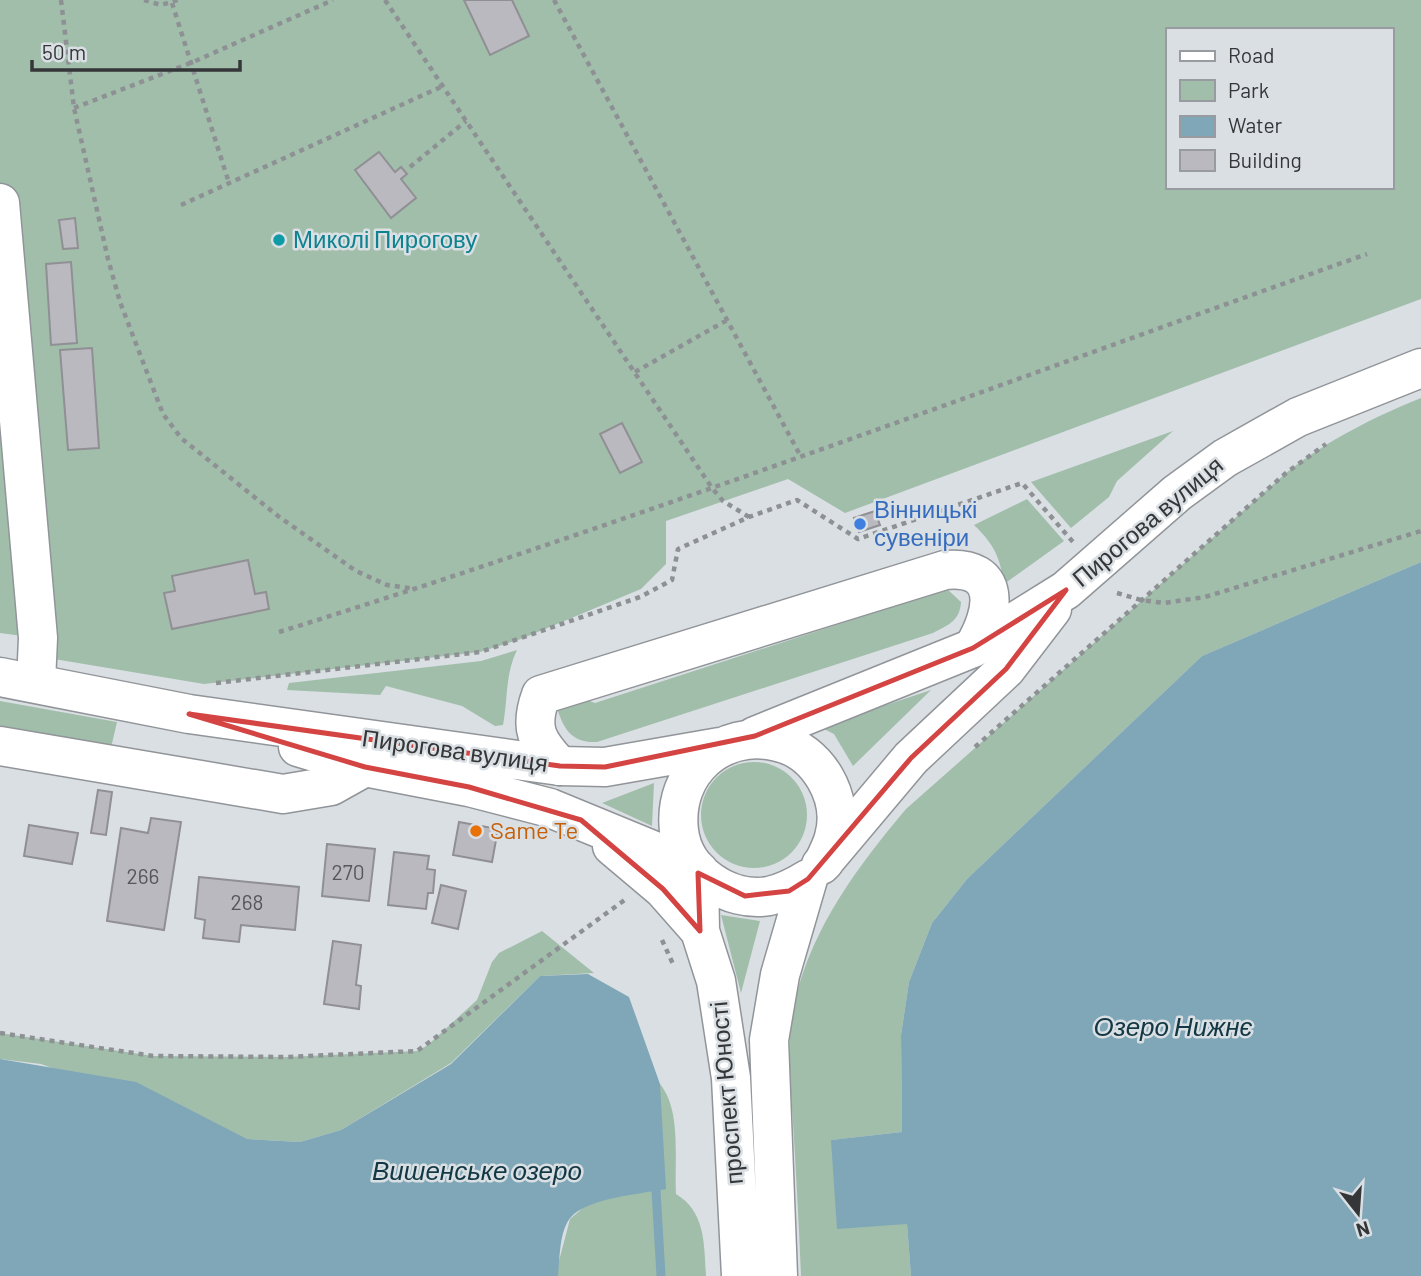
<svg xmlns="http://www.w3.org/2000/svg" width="1421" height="1276" viewBox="0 0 1421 1276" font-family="Barlow,sans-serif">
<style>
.green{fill:#a1beab;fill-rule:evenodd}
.water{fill:#7fa7b7}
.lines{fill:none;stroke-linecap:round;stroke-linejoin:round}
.stream{stroke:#7fa7b7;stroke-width:9}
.building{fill:#bab9bf;stroke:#908f94;stroke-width:2}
.minor-casing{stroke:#919599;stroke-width:41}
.major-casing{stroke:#919599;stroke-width:41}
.path{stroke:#8d9194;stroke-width:4.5;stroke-dasharray:5 5;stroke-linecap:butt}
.minor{stroke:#fff;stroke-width:38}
.major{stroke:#fff;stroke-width:38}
.marked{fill:none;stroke:#d34442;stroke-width:5;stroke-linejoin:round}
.culture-dot{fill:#0f9aa8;stroke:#dadfe3;stroke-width:2.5}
.shop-dot{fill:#3f7fe0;stroke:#dadfe3;stroke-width:2.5}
.food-dot{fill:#e8710a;stroke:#dadfe3;stroke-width:2.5}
.labels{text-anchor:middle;stroke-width:5;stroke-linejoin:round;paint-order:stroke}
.number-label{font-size:21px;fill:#56575a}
.culture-label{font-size:24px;fill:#0d838f;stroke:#dadfe3;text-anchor:start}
.shop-label{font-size:24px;fill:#366cbe;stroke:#dadfe3;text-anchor:start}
.street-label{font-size:24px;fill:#343638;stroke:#dadfe3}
.food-label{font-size:24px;fill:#c56008;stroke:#dadfe3;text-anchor:start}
.water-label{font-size:26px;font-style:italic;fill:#133845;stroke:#dadfe3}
</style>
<rect width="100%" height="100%" fill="#dadfe3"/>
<path class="green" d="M0 0H1421V299L845 513 788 479 666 521V564L641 589 521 639 480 652 204 684 54 659 38 638 0 633ZM1167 30H1391V187H1167Z
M1421 398V562L1202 656 967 879 932 923 909 982 901 1035 902 1132 832 1140 907 1224 911 1276H801C799 1225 796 1173 793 1122 790 1083 786 1039 795 1000 813 926 858 866 906 809L1286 473C1328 440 1372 418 1421 398Z
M1173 431 1117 481 1109 497 1071 528 1031 482Z
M1027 499 1064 541 1004 584C1000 557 994 544 974 525Z
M947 589 961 602C960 621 948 625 933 633L597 742C572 743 564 730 557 708L571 694 595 703Z
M517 650C505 674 508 699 503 725L495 726 462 706 386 686 380 695 287 690 289 683 481 661Z
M931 690 853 766 834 734 820 727Z
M0 701 117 722 107 765 0 746Z
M701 815a53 53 0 1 1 106 0a53 53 0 1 1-106 0Z
M654 783 652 826 602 803Z
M721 915 760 921 741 993Z
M542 931 594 973 540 976 451 1063 341 1130 300 1142 247 1139 41 1064 0 1059V1033L153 1056 286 1057 417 1051 428 1045 477 1000 492 962 499 953Z
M660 1084C682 1111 674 1161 676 1194 706 1212 704 1245 706 1276H555L570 1219 584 1207 600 1135Z"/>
<path class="water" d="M1421 562V1276H911L907 1224 837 1229 831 1140 902 1132 901 1035 909 982 932 923 967 879 1202 656Z
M588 974 629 997 660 1084 666 1189C641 1194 588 1198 571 1217 559 1231 560 1258 558 1276H0V1059L136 1082 247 1139 300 1142 341 1130 451 1064 540 976Z"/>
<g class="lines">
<path class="stream" d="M656 1190 661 1276"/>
</g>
<path class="building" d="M464 0H512L529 36 490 55Z
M379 152 395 172 401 167 407 174 401 179 416 198 391 218 355 170Z
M75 218 78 248 63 249 59 220Z
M71 262 77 343 51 345 46 264Z
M92 348 99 448 68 450 60 350Z
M622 423 642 462 620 473 600 434Z
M875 511 880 525 859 532 854 518Z
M248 560 255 594 266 592 269 609 172 629 164 593 175 591 172 576Z
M98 790 112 792 106 835 91 833Z
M151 818 181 822 164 930 107 921 121 828 148 833Z
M459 822 498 829 492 862 453 855Z
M29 825 78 833 72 864 24 856Z
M327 844 375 849 369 901 322 896Z
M394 852 429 856 427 869 435 870 433 893H428L426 909 388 905Z
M199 877 299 887 295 930 241 925 239 942 203 938 205 920 195 918Z
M441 885 466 891 458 929 432 923Z
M333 941 361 945 356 985 361 986 359 1009 324 1004Z"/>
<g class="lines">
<defs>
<path id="minor" d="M0 203 38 638 36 682
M755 736 973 648 1066 590 1177 493 1225 458 1298 417 1421 368
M0 746 283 794 331 786 365 767
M560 766C536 741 529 728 541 695L945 570C1003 565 995 612 973 648
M821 865 911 758 1006 669 1052 609"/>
<path id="major" d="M0 677 189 714 560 766 605 767 720 747
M298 747 365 767 469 787 550 808 696 868
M612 846 663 889 700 931
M699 871 700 931 716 981 731 1078 741 1276
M808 879C795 887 784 893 769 896 729 903 684 873 679 831 672 772 721 728 778 742 818 751 845 798 834 837 832 846 827 854 824 862
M778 1276 769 1040 780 975 808 879"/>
</defs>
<use href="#minor" class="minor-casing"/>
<use href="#major" class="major-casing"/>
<path class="path" d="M61 0 74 108 108 259 120 302 163 414 181 438 278 516 356 571 387 585 416 589
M144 0 161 5 178 0
M385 0 712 488 723 501 749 517
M554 0 800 455
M172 3 229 183
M74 108 193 62 333 0
M410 167 466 121
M181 205 443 86
M635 372 729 319
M1117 593 1141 600 1164 603 1205 597 1421 531
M279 632C645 518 1005 382 1367 254
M216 683 480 652 640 597 672 580 678 549 749 517 797 500 858 539 1022 483 1073 542
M975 747 1286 473 1326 444
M662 940 673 964
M0 1033 153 1056 286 1057 417 1051 626 899"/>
<use href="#minor" class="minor"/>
<use href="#major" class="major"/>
</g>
<path class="marked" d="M1066 590 1006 669 911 758 808 879 789 891 745 896 698 873 700 931 663 889 581 820 469 787 365 767 189 714 560 766 605 767 755 736 973 648Z"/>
<circle class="culture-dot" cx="279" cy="240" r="7"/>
<circle class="shop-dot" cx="860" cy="524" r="7"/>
<circle class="food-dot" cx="476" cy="831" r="7"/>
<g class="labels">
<g class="number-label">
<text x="348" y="880">270</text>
<text x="143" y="884">266</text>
<text x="247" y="910">268</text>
</g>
<g class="culture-label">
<text x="293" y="248">Миколі Пирогову</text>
</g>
<g class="shop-label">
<text x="874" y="518">Вінницькі<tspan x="874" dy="28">сувеніри</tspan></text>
</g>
<g class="street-label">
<text transform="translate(1148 522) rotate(-40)" y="8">Пирогова вулиця</text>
<text transform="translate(455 751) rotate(8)" y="8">Пирогова вулиця</text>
<text transform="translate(727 1093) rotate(-95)" y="8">проспект Юності</text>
</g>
<g class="food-label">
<text x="490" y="839">Same Te</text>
</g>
<g class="water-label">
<text x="1173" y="1036">Озеро Нижнє</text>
<text x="477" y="1180">Вишенське озеро</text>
</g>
</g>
<rect x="1166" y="28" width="228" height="161" fill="#dadfe3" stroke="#989b9f" stroke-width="2"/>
<rect x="1180" y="51" width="35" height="10" fill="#ffffff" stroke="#989b9f" stroke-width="2"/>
<text x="1228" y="63" font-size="21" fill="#343638">Road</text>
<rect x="1180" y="80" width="35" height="21" fill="#a1beab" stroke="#989b9f" stroke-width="2"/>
<text x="1228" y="98" font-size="21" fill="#343638">Park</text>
<rect x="1180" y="116" width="35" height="21" fill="#7fa7b7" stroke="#989b9f" stroke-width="2"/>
<text x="1228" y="133" font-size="21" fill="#343638">Water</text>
<rect x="1180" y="150" width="35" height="21" fill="#bab9bf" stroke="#989b9f" stroke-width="2"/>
<text x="1228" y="168" font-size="21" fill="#343638">Building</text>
<g transform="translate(1358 1213) rotate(163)" stroke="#dadfe3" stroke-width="5" paint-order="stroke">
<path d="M0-5L12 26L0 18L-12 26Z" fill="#343638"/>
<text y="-10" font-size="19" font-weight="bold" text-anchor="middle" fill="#343638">N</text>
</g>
<path d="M32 60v10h208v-10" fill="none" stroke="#343638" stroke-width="3.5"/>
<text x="42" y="60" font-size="21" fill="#343638" stroke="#dadfe3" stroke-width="5" paint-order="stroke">50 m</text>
</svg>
